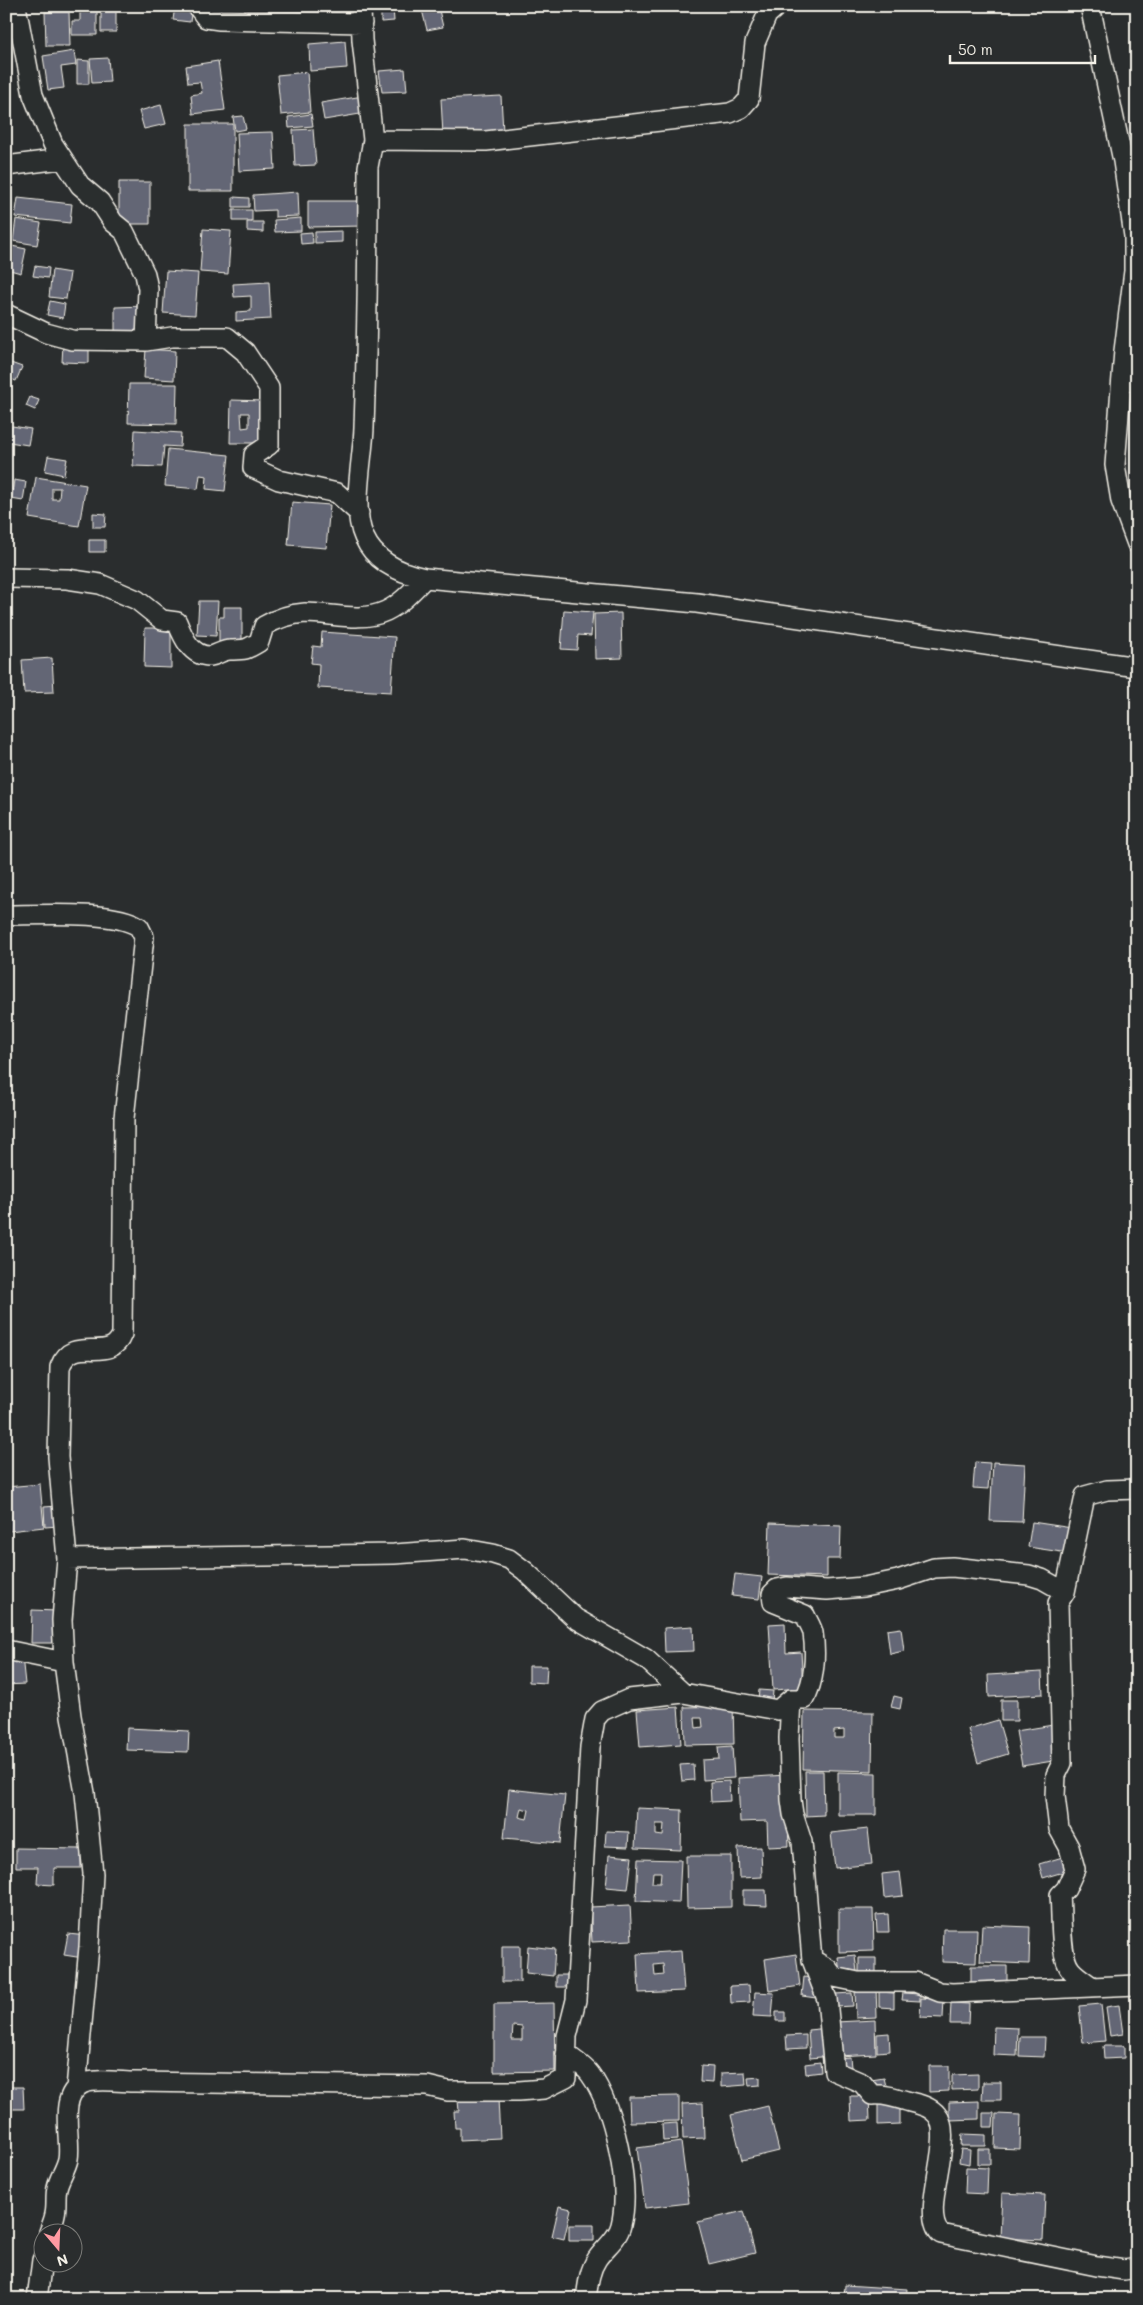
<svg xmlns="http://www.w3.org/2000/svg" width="1143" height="2305" viewBox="0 0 1143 2305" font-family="Mali,sans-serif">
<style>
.building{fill:#646674;stroke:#f4f1e8;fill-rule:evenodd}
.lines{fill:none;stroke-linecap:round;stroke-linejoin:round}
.street-casing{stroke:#f4f1e8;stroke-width:22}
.street{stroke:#2a2d2e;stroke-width:19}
</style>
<rect width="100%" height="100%" fill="#2a2d2e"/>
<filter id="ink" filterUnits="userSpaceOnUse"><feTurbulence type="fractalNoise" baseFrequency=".02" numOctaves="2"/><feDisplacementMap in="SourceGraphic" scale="10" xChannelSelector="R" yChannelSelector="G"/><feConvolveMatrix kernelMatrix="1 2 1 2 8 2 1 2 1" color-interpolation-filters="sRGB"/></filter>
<g filter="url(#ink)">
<path class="building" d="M80 6H97V35H72V21H80Z
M101 6H116V32H101Z
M175 6H192L190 22 173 20Z
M421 6H438L443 27 427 30Z
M393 8 394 21 381 22V9Z
M45 12H69L70 46H46Z
M345 41 347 68 310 71 309 44Z
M74 51 76 65 61 67 64 88 48 90 43 56Z
M108 58 110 82 92 83 90 59Z
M77 60 89 61V84H77Z
M218 61 225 110 193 114 191 95 202 93 200 82 188 83 186 66Z
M405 69 407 91 382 92 379 71Z
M307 72 310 112 281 115 277 75Z
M363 96 366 113 324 120 321 103Z
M501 96 503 132 443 135 441 99Z
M161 105 166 124 144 129 139 111Z
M311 114 313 126 289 128 288 117Z
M243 116 246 129 235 131 233 117Z
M188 124H233V191H188Z
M313 129 316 165 295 166 293 130Z
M273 132 275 169 239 171 237 133Z
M119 182H150V224H119Z
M298 192 299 216 275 217V210L254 211 253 195Z
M233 197 249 198V207H233Z
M18 198 72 204 70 223 15 217Z
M308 201H363L364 226 308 227Z
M233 210H252V221H233Z
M301 218V231L275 232 274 220Z
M16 219 41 223 37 245 13 241Z
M247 222H263V232L247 231Z
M203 229 231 231 228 274 200 272Z
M342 231V242L315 243V232Z
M312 232 313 243 301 244 300 233Z
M12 246 26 249 21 273 6 269Z
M35 266 49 268 48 278 33 276Z
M52 270 70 273 66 299 49 297Z
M166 271 198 273 195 315 163 313Z
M269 282 271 319 236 321V312L251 311V296L234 297 233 284Z
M50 301 65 304 63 318 47 315Z
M144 306V333H115V307Z
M63 344H89V363L62 362Z
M146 349 175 351 174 380 144 378Z
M8 362 22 367 16 381 6 377Z
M129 384H177L176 424 128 423Z
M30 397 39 400 35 410 26 406Z
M231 400 264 401V443H230ZM241 413H249V427L242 428Z
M12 426 31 429 28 445 9 442Z
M135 430 181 433 180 447 164 446 162 467 133 466Z
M168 449 229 455 225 491 206 489 207 476 200 475 198 489 165 486Z
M48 456 67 459 64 475 45 471Z
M36 477 86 485 79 526 29 518ZM52 488H60L59 499H52Z
M14 480 26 482 23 501 11 499Z
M292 502 330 505 326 548 288 545Z
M93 513 106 514 105 527H93Z
M89 540H105V552H89Z
M199 601H218L216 636 197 635Z
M224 607H242V642H219V617H224Z
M564 610 593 612 591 636 578 635 577 650 561 649Z
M621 613 622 658 595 659 594 614Z
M145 628H171V668L144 667Z
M322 632 395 637 391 692 318 688 319 664 311 663 313 646 321 647Z
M52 658 54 692 24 693 22 660Z
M975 1462 990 1463 988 1489 973 1488Z
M993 1462 1025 1464 1022 1522 990 1521Z
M40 1484 44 1527 9 1531 6 1487Z
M57 1506 58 1526 45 1527 44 1507Z
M1032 1522 1072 1528 1068 1553 1028 1547Z
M770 1523 841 1526 840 1559H827V1577L768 1575Z
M735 1574 762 1577 759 1599 732 1596Z
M32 1610 56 1611 55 1643H31Z
M785 1623 786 1653 801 1652 803 1688 773 1690 769 1624Z
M693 1626 694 1651 665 1652 664 1628Z
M901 1628 904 1651 890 1654 887 1630Z
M22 1656 25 1684 6 1685V1657Z
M529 1666H547L546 1683 529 1682Z
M1042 1672 1043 1694 989 1697 988 1675Z
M759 1690 773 1691 772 1702 758 1701Z
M894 1696 902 1698 900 1709 891 1707Z
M1001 1700H1017V1721H1001Z
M733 1706 734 1744 685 1745 684 1707ZM695 1718H702L703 1727 696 1728Z
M678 1707 681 1744 640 1747 637 1710Z
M804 1711 873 1712 872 1771 803 1769ZM844 1730V1738H834V1731Z
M998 1720 1008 1754 978 1763 968 1729Z
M1053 1725 1059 1760 1022 1766 1016 1731Z
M127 1728 189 1731 188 1752 126 1750Z
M732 1746 734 1778 703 1780 702 1760 719 1759 718 1747Z
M693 1764 694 1780 682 1781 680 1765Z
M805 1771H823L824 1815 806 1816Z
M838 1772 876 1773V1815H838Z
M786 1775 789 1846 768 1847 767 1821 740 1822 738 1778Z
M729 1781 730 1801 711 1802 710 1782Z
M509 1789 565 1795 560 1843 504 1838ZM521 1808 529 1810 527 1819 519 1817Z
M637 1808 682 1810 681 1850 635 1848ZM656 1824H664L663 1836 656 1835Z
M868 1829 872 1864 835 1868 831 1833Z
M606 1831 629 1832 628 1847 605 1846Z
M761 1847 762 1877 739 1878 738 1848Z
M16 1848 81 1849V1868H54V1885L37 1884 38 1867H16Z
M609 1855 632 1857 628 1889 606 1887Z
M686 1856H731V1907L687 1908Z
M1066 1856 1070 1870 1043 1878 1039 1864Z
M638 1859 681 1860 679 1903 636 1901ZM653 1872H661L660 1883H652Z
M900 1872 903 1896 884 1898 882 1874Z
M743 1890H766L767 1906 743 1905Z
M630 1905 632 1940 592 1942 590 1907Z
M839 1909H873L874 1951 839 1952Z
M888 1914 889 1932H877L876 1915Z
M982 1925 1030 1927 1029 1964 980 1962Z
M943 1929H977L976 1963 942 1962Z
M68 1934 87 1936 83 1958 64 1955Z
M502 1946H520V1982H502Z
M528 1946 555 1949 553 1976 526 1973Z
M681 1951 684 1991 639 1993 637 1954ZM663 1964 664 1975 655 1976 654 1965Z
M796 1954 800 1986 769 1991 765 1959Z
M855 1955 857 1972 840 1974 838 1957Z
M859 1958H876V1978L859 1977Z
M971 1966H1007V1987H971Z
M556 1975H572L571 1987H556Z
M804 1977 819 1979 816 1998 802 1996Z
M749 1985 750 2002 731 2003 730 1986Z
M876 1988 877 2017 856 2018 855 1989Z
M755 1992 774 1993 772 2017 753 2016Z
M879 1992 894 1993V2008L879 2007Z
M852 1993 853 2006 836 2007 835 1994Z
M903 1993 920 1994V2001L902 2000Z
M921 1998 944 1999 943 2018 920 2017Z
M554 2003 555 2071 494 2072V2004ZM513 2026 522 2027V2040H512Z
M951 2003 969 2004 968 2024H950Z
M1101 2004 1105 2041 1083 2043 1079 2006Z
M1119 2005 1123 2034 1110 2036 1106 2007Z
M776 2012H785V2021H776Z
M875 2020 876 2054 837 2056 836 2022Z
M994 2027 1018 2028 1017 2056 993 2055Z
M829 2028 831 2056 810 2058 808 2030Z
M889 2033 890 2051 877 2052V2034Z
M806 2035V2048L787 2049 786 2036Z
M1020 2037H1045L1044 2057 1019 2056Z
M1103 2046H1124V2058L1104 2059Z
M850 2057 851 2067 837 2068 836 2058Z
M820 2062 821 2072 806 2074 805 2064Z
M701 2066 713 2067 712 2083 700 2082Z
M929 2066H949V2091L929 2092Z
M745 2072 746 2085 721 2087V2073Z
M978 2074V2089L952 2090V2075Z
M760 2077V2085L749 2086 748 2078Z
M884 2078 887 2090 873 2093 871 2080Z
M983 2082H1001V2100H982Z
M6 2087H23L24 2109H6Z
M679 2096V2121L630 2122 629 2097Z
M850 2096H869L870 2120 851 2121Z
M498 2099 500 2138 460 2140V2128H455L454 2111H459L458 2101Z
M979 2101V2119L949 2120V2102Z
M878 2102H900V2124L878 2125Z
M703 2103 704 2138 683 2139 682 2104Z
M768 2106 779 2151 742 2160 731 2115Z
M983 2113H994L993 2127H983Z
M996 2114 1021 2115 1020 2149 995 2148Z
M677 2123 678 2140 663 2141 662 2124Z
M962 2134 986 2135V2146H961Z
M681 2142 689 2203 645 2208 637 2148Z
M961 2149 970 2150 969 2164 959 2162Z
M978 2149H990V2164H978Z
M966 2167 988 2168 987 2194 965 2193Z
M1002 2193 1045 2195 1043 2240 1000 2238Z
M559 2206 571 2209 564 2239 552 2236Z
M744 2211 755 2253 709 2264 698 2222Z
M569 2225H594V2241H569Z
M845 2285 907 2289 906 2299H844Z
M6 2294 30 2296V2299H6Z"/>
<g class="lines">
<defs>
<path id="street" d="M16 6 33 95 53 144 80 185 100 202 113 222 124 231 145 274 148 289 146 341
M197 6 206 18 220 20 362 23
M361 6 362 40 373 140 368 167C368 254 367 341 364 428 363 459 351 509 364 537 375 562 400 573 425 578L697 603 1137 667
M1090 6 1123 161 1134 236V271L1124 351 1115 465 1121 501 1137 544
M373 140 486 141 730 113 741 108 749 99 755 43 767 15 777 6
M6 166 61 159
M6 314 46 333 72 340 146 341 172 337H227L245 352 269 388V445L254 455 253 468 279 480 337 493 359 513
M6 578 67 579 100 584 137 600 162 620 177 622C183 637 191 657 211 656 217 655 223 650 230 650 246 649 244 651 259 642L264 626C276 619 291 614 305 613 332 613 360 623 386 611 401 604 413 590 425 578
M6 915C37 915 116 910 139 927L144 937 124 1118 122 1334C110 1366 73 1332 60 1367L58 1457 67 1559 62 1620 64 1662 71 1716 85 1793 93 1874 89 1947 76 2089
M67 1559 394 1554 465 1549 493 1554 509 1559 525 1571 575 1618 646 1659 683 1693
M1065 1592 1085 1496 1107 1490 1137 1489
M6 1650 64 1662
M791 1699 789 1738 791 1800 793 1814 802 1842 812 1960 827 1999 834 2071 862 2083 872 2095C885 2094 897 2098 910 2102 919 2104 931 2107 937 2115 956 2137 918 2214 941 2234L1097 2266 1124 2270 1137 2268
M813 1960 828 1969 834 1977 858 1982H915L940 1992 952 1993 1137 1985
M566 2054C574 2060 584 2066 590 2074 614 2107 631 2185 621 2225 618 2239 605 2247 597 2259 589 2271 588 2285 586 2299
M49 2232C51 2227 54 2220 55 2214 57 2206 55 2196 57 2188 59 2178 66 2169 68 2159 72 2138 57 2096 82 2084 93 2078 122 2082 135 2082L427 2086 448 2091H519L544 2089 566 2078 567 2036 576 2000 590 1747 595 1719 602 1711 629 1699 683 1693 778 1710 791 1699H804C815 1682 816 1653 813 1633 812 1627 807 1620 805 1615L773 1602 772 1594 777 1589 787 1587 827 1590 864 1587 898 1580 934 1568 952 1567 1029 1575 1042 1579 1065 1592 1058 1603 1062 1763 1056 1775 1055 1796 1059 1829 1069 1847 1075 1869 1066 1889 1060 1895C1062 1914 1059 1956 1071 1970 1076 1976 1084 1981 1090 1985
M37 2299 42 2260"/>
</defs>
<use href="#street" class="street-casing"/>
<use href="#street" class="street"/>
</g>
</g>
<rect width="1143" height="2305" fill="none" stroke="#2a2d2e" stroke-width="25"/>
<rect x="12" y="12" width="1118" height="2280" fill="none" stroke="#f4f1e8" stroke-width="2" filter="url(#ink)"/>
<g transform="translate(58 2248) rotate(161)"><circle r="24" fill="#2a2d2e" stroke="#7b7b78"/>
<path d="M0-4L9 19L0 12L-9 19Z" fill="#ff9aa2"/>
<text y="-8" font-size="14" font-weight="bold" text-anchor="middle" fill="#f4f1e8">N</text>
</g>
<path d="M950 55v8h145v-8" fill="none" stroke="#f4f1e8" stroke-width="2.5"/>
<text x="958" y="55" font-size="15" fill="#f4f1e8" stroke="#2a2d2e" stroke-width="4" paint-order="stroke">50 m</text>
</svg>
